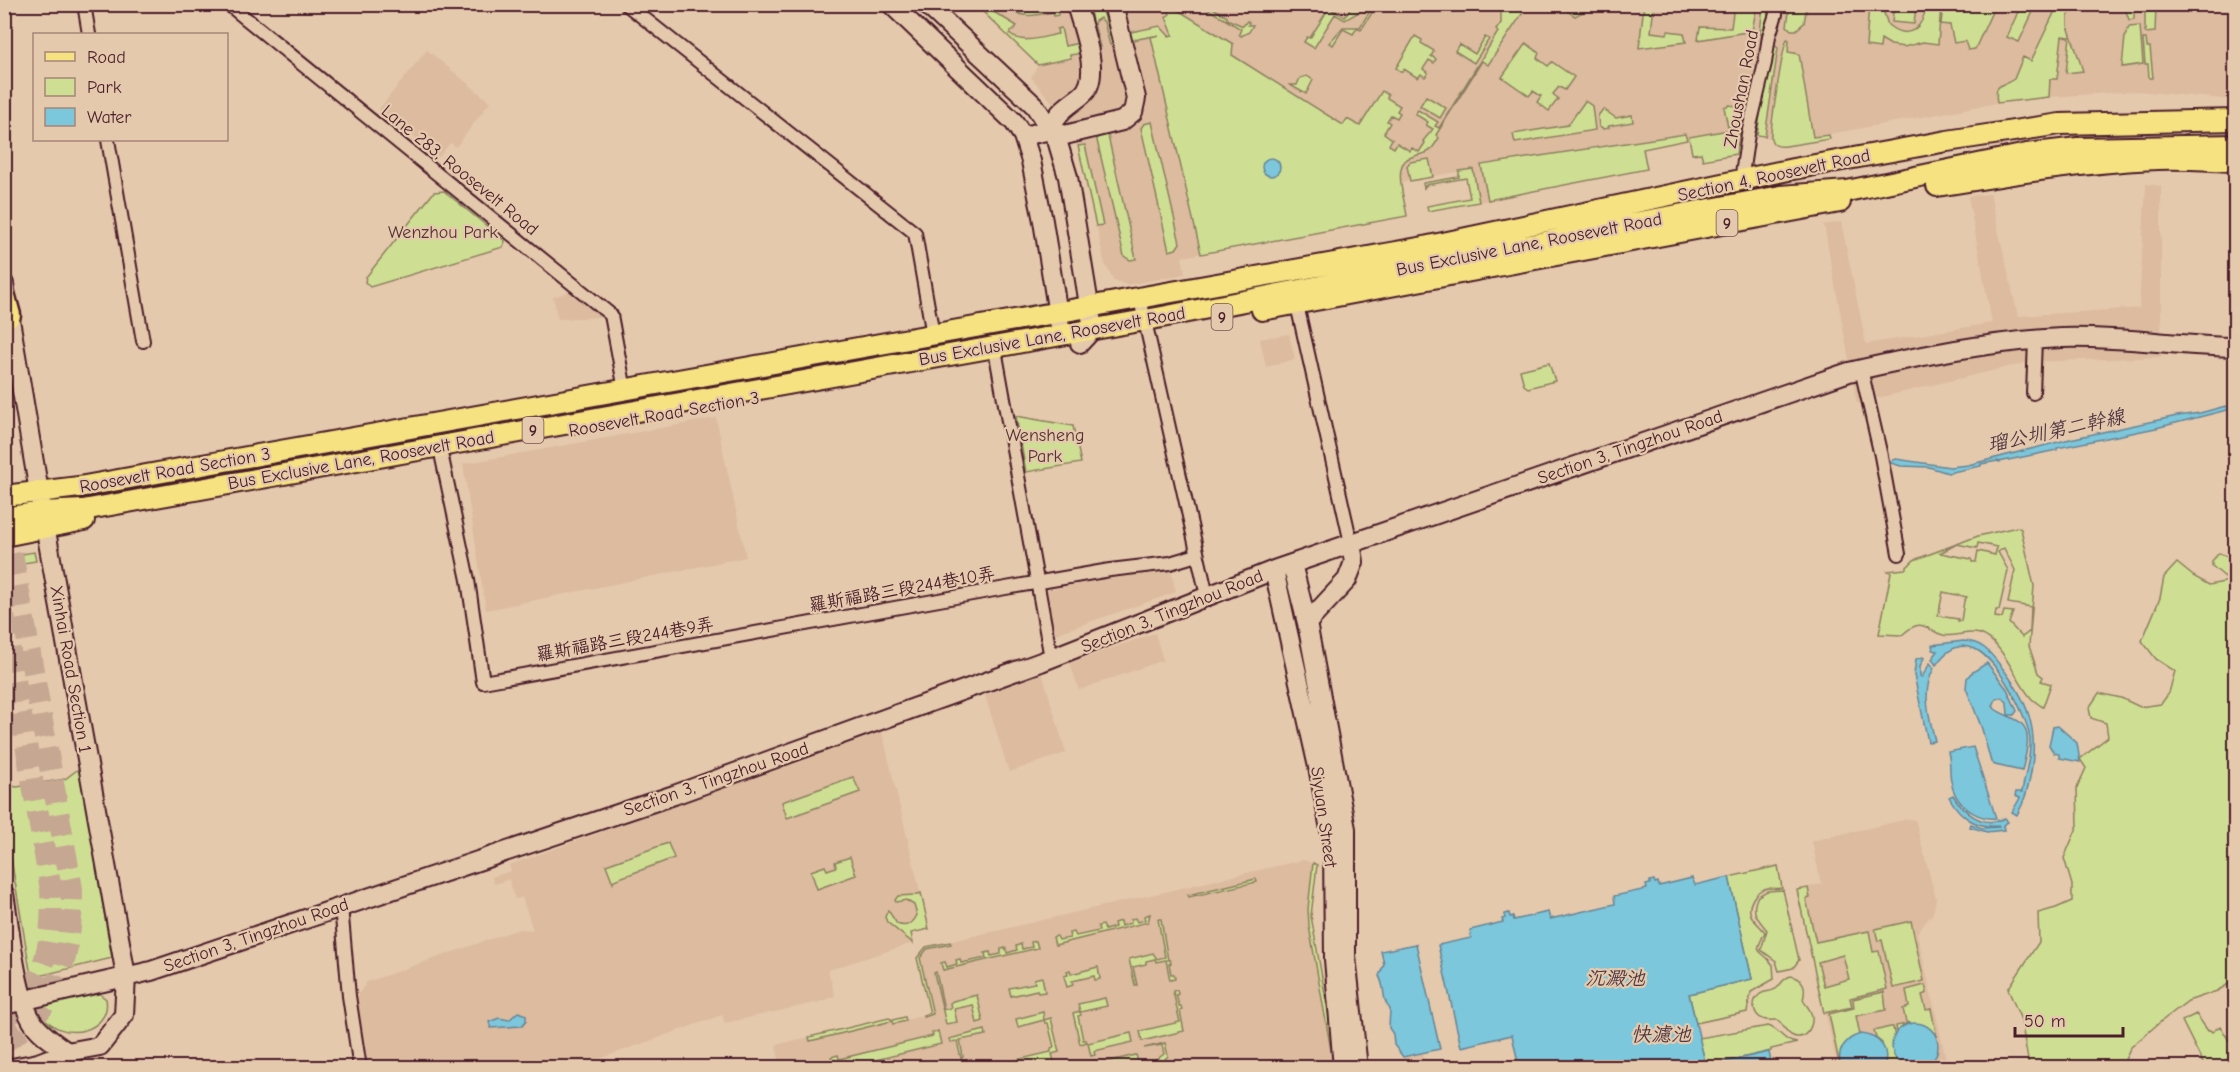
<svg xmlns="http://www.w3.org/2000/svg" width="2240" height="1072" viewBox="0 0 2240 1072" font-family="'Comic Neue','LXGW WenKai TC',sans-serif">
<style>
.built{fill:#dcbb9f}
.green{fill:#cedf93;stroke:#8c7f5f;stroke-width:1.5;fill-rule:evenodd}
.water{fill:#7bc7db;stroke:#678495;stroke-width:1.5}
.lines{fill:none;stroke-linecap:round;stroke-linejoin:round}
.highway-tunnel{stroke:#c6a792;stroke-width:22;stroke-dasharray:22 11;stroke-linecap:butt}
.street-casing{stroke:#4a1f2b;stroke-width:16}
.secondary-casing{stroke:#4a1f2b;stroke-width:22}
.primary-casing{stroke:#4a1f2b;stroke-width:24}
.highway-casing{stroke:#4a1f2b;stroke-width:27}
.street{stroke:#e5c9ac;stroke-width:12}
.secondary{stroke:#e5c9ac;stroke-width:18}
.primary{stroke:#f6e281;stroke-width:20}
.highway{stroke:#f6e281;stroke-width:22}
.labels{text-anchor:middle;stroke-width:4.5;stroke-linejoin:round;paint-order:stroke}
.shield{fill:#e5c9ac;stroke:#785252;stroke-width:1.5}
.shield-label{font-size:16px;font-weight:bold;fill:#4a1f2b}
.street-label{font-size:18px;fill:#4a1f2b;stroke:#e5c9ac}
.park-label{font-size:18px;fill:#573235;stroke:#e5c9ac}
.water-label{font-size:20px;font-style:italic;fill:#513845;stroke:#e5c9ac}
</style>
<rect width="100%" height="100%" fill="#e5c9ac"/>
<filter id="ink" filterUnits="userSpaceOnUse"><feTurbulence type="fractalNoise" baseFrequency=".0167" numOctaves="2"/><feDisplacementMap in="SourceGraphic" scale="12" xChannelSelector="R" yChannelSelector="G"/><feConvolveMatrix kernelMatrix="1 2 1 2 8 2 1 2 1" color-interpolation-filters="sRGB"/></filter>
<g filter="url(#ink)">
<path class="built" d="M975 5H2235V100L2137 91 2049 97 1997 103 1776 144 1771 138 1739 132 1740 128 1689 137 1687 140 1643 149 1647 169 1479 202 1473 169 1401 182 1407 216 1182 257 1185 274 1127 285 1114 280 1105 264 1078 146 1061 113 1031 77 1038 65Z
M427 50 490 102 456 147 450 143 439 157 379 109Z
M2146 184 2161 186V357L2029 362 1857 403 1824 225 1841 222 1866 344 1992 323 1968 196 1990 194 2018 316 2139 308Z
M571 291 601 313 600 317 558 319 553 297Z
M1289 334 1295 359 1266 367 1260 339Z
M716 418 746 557 486 610 463 464Z
M1170 568 1176 592 1055 634 1046 590Z
M1155 633 1163 660 1079 690 1070 663Z
M1042 673 1066 753 1009 772 985 695Z
M882 732 929 929 911 933 913 943 828 970 835 996 819 1002 725 1023 722 1015 577 1067 366 1068 357 996 367 982 519 929 533 930 522 897 515 899 509 879 494 884 492 877 511 871 509 865Z
M1908 819 1915 820 1936 899 1933 913 1917 933 1948 1067H1838L1797 890 1821 884 1812 841Z
M1303 860 1317 865 1311 916 1338 1067 781 1068 776 1045 889 1018 892 1019 894 1024 930 1013 917 958 926 947Z
M1423 1053 1426 1067H1405L1403 1057Z"/>
<path class="green" d="M1353 4 1363 5 1359 12 1345 20 1335 14 1314 48 1304 42 1307 37 1310 38 1329 8 1345 17Z
M982 5 1017 26 1009 34C1023 45 1042 37 1058 34L1057 29 1061 28 1065 46 1079 43 1082 53 1070 55 1071 58 1038 65 979 8Z
M1000 5H1057L1058 15 1054 16 1053 12C1029 17 1022 18 1000 5Z
M1089 5H1101L1113 44 1110 45 1104 22 1100 18 1095 21 1094 24 1100 47 1097 48Z
M1204 5H1211L1210 6 1227 17V19L1243 26 1247 21 1249 22 1248 25H1253L1249 32 1241 36 1239 34 1241 29 1203 6Z
M1374 5H1377L1361 30 1357 28 1353 34 1343 29 1333 45 1329 43 1343 27H1360Z
M1497 5H1528L1488 65 1482 61 1436 135 1439 138C1426 159 1428 150 1409 158 1392 165 1405 201 1407 216L1201 254 1151 37 1159 35 1127 41 1126 33 1160 26 1169 36 1173 35 1166 17 1170 14 1168 8 1173 7 1233 44 1232 55 1343 125 1347 119 1360 126 1382 91 1388 95 1387 98 1400 106 1397 111 1400 113 1397 118 1391 115 1387 121 1390 123 1384 133 1392 139 1389 145 1394 148 1397 143 1410 151 1412 148 1419 152 1425 143 1423 141 1433 129 1426 125 1428 122 1415 114 1418 110 1438 122 1435 126 1439 128 1498 32 1496 30 1501 23V12L1496 6Z
M1558 5H1608L1607 11C1600 7 1583 11 1575 16Z
M1644 5H1654L1651 32 1667 34 1668 31 1684 33 1686 42 1639 48Z
M1734 5H1757L1752 31 1698 40 1700 27 1731 28Z
M1763 5H1768V19L1763 33H1760Z
M1790 5H1807L1804 23 1796 30H1791L1787 26Z
M1869 5H1885L1884 13 1888 25C1909 42 1924 27 1926 5H1941L1938 44 1923 42 1904 47 1891 45 1881 39 1880 48 1866 46Z
M1894 5H1916L1914 24 1892 22Z
M1943 5H1995L1975 49 1968 50 1965 41 1954 43 1950 25 1941 24Z
M2021 5H2036L2019 42 2007 37Z
M2056 5H2073L2068 17V26L2083 71 2066 73 2070 37 2062 36 2057 79H2050L2049 97 1997 103C1994 81 2000 89 2014 79L2023 57 2031 61 2055 11Z
M2124 5H2142V12H2134V19L2129 20Z
M2145 5H2156L2155 32 2145 33Z
M2140 26 2143 64 2122 67 2125 37 2129 27Z
M1415 36 1422 40 1421 43 1434 51 1431 56 1436 59 1434 63 1429 60 1423 69 1428 73 1425 77 1421 74 1418 78 1404 69 1402 72 1396 68Z
M1485 37 1489 39 1474 63 1455 51 1459 44 1475 54Z
M1787 39 1789 40 1788 52 1799 54 1813 137 1829 135 1830 139 1786 146C1780 147 1772 146 1771 138 1770 129 1783 46 1787 39Z
M2143 39H2146L2147 47H2150L2153 78H2149L2148 64H2145Z
M1526 43 1539 53 1537 58 1548 66 1552 62 1574 77 1565 90 1559 87 1553 94 1558 99 1549 111 1537 102 1541 96 1533 91 1529 96 1502 77Z
M1773 44 1778 48 1765 136 1757 135 1770 47Z
M1307 76 1313 80 1306 94 1290 85H1297L1300 78Z
M1426 96 1446 108 1440 118 1420 106Z
M1585 101 1592 106 1595 130 1515 143 1513 134 1568 125Z
M1730 105 1743 108 1741 124 1728 127 1724 107Z
M1603 109 1616 118 1632 115 1633 122 1608 126 1609 128 1603 129 1599 127 1598 116Z
M1152 122 1180 243 1176 249 1169 251 1141 128 1144 124Z
M1740 128 1736 154 1703 160 1701 153 1692 154 1689 137Z
M1105 134 1108 136 1136 259 1130 260 1124 256 1096 136Z
M1685 134 1687 140 1643 149 1647 169 1488 200 1481 165Z
M1085 145 1103 225 1096 226 1078 146Z
M1429 159 1433 177 1410 181 1407 166 1410 162Z
M1473 169 1479 202 1428 211 1427 206 1470 198 1466 178 1426 185 1424 188 1423 183 1459 177V171Z
M444 191 505 241 503 247 370 287 365 282 366 277 434 192Z
M1549 363 1555 381 1528 388 1524 385 1520 370Z
M1016 416 1073 426 1081 463 1026 472Z
M2017 527 2021 529 2034 586 2029 646 2038 673 2043 677 2041 681 2051 684 2043 707C2040 705 2035 702 2032 699 2016 682 2003 641 1980 634 1967 630 1955 638 1943 635 1925 630 1923 616 1902 635L1879 634 1891 573 1888 571 1905 569 1914 560 1978 536ZM1978 543 1997 547 1995 555 1978 551 1976 562H1972L1971 559 1940 553 1957 544 1977 548ZM2004 548 2015 570 2008 603 2031 607 2030 631 2022 637 2009 623 2013 612 2004 611 2002 618 1995 617 1996 610H1999L2008 570 1998 552ZM1943 592 1967 597 1964 601 1961 621H1958V619L1938 616Z
M2235 547V562L2225 577 2212 566V561L2219 553 2230 558Z
M34 552 36 561 5 566V557Z
M2177 563 2193 576 2209 585 2229 581 2235 574V980L2217 991 2188 1001 2159 1023 2130 1048 2122 1067H2023L2029 1065 2021 1020 2008 989 2039 942 2038 913 2056 908 2072 901V885L2064 858 2078 825 2077 788 2086 768 2080 759 2108 737 2106 723 2091 718 2089 708 2099 693 2121 698 2140 707 2161 704 2169 693 2175 671 2156 659 2142 641 2160 598 2164 577Z
M77 770 80 771 112 958 35 977 30 970 5 823V785L17 787 65 779Z
M853 777 860 792 787 818 782 802Z
M668 843 674 858 614 880 613 883 606 865Z
M850 857 856 875 817 889 811 871 825 866 827 870 836 867 835 862Z
M1313 863 1317 865 1311 916 1338 1067H1334L1309 926 1308 909Z
M1778 866 1782 888C1777 889 1773 888 1768 888 1756 889 1745 906 1752 917 1755 922 1761 927 1765 932 1752 958 1760 946 1773 965L1774 979 1751 992 1747 1012 1696 1023 1689 994 1752 979 1729 877Z
M1256 879 1257 882 1189 897 1188 895Z
M1808 888 1810 898 1806 899 1816 942 1869 931 1873 952 1879 951 1887 989 1850 998 1852 1007 1824 1013 1797 890ZM1843 955 1849 979 1824 986 1818 962Z
M1783 890 1799 960 1793 968 1779 971 1776 961 1761 950 1767 930C1757 918 1750 912 1758 896L1767 891Z
M921 893 929 929 911 933 913 943 887 922 885 917 888 910 897 924C906 928 913 924 917 915L914 905 906 900 896 902 895 900 898 896 915 895Z
M1150 914 1148 922 1055 945 1053 937 1057 936 1059 940 1070 938 1069 933 1074 932 1076 936 1099 931 1098 926 1103 925 1105 930 1115 927 1114 923 1120 921 1121 926 1131 923V919L1135 918 1137 922 1145 920 1144 916Z
M1158 919H1161L1168 960H1170L1171 963 1169 964 1171 974H1174L1175 979 1170 980 1166 960 1156 962 1155 959 1146 961V964L1133 967 1137 985H1135L1129 959 1153 953 1157 959 1165 957Z
M1911 921 1924 981 1893 988 1882 940 1878 941 1875 929Z
M1036 941 1038 948 943 970 941 963 945 962 947 967 957 964 956 960 960 959 961 963 986 958 985 953 990 952 991 956 1001 954V949L1006 948 1007 953 1017 950 1016 946 1021 944 1022 949 1032 947 1031 942Z
M950 942 951 944 927 949 920 958 933 1014 924 1017 923 1015 930 1013 917 958 926 947Z
M1098 967 1100 979 1095 980 1094 976 1072 981 1073 985 1067 987 1064 976 1068 975 1067 971 1070 970 1071 974Z
M936 972 944 1009 951 1008 950 1003 953 1001 977 995 983 1021 977 1023 973 1005 954 1009 957 1022 946 1024 934 973Z
M1791 976C1805 979 1806 988 1803 1000 1807 1007 1811 1009 1812 1017 1813 1029 1803 1042 1791 1035 1785 1031 1783 1024 1778 1020 1773 1020 1767 1021 1763 1019 1753 1015 1751 1002 1759 995 1764 990 1771 993 1777 988 1782 983 1783 978 1791 976Z
M1042 977 1045 992 1038 993 1037 990 1011 996 1009 988 1035 983 1034 979Z
M1925 985 1927 993 1922 995 1926 1010 1931 1009 1937 1037C1928 1022 1909 1021 1897 1032L1896 1026 1910 1023 1906 1022 1903 1009 1909 1007 1906 990Z
M1177 990 1178 994 1176 995 1179 1006H1181L1182 1010 1180 1011 1184 1031 1142 1041 1140 1031 1180 1022 1173 991Z
M1884 992 1886 1010 1856 1016 1860 1035C1846 1038 1840 1048 1839 1062L1829 1014 1854 1008 1853 999Z
M98 993 106 999C112 1031 63 1045 42 1015V1009L45 1006Z
M1105 998 1107 1006 1080 1012 1081 1015 1078 1016 1083 1040H1086L1087 1042 1080 1044 1073 1013 1080 1011 1078 1004Z
M1043 1012 1044 1020 1051 1018 1059 1052 1052 1054 1055 1065 1050 1066 1049 1062 1026 1067H986L1051 1052V1048L1054 1047 1048 1023H1045L1044 1020 1018 1027 1016 1019Z
M2196 1014 2208 1031 2210 1030 2212 1032 2220 1026 2233 1047 2235 1056 2212 1067H2205L2182 1021Z
M905 1017 906 1021 893 1024 892 1021 810 1041 809 1037 889 1018 893 1020Z
M1768 1026C1780 1029 1783 1042 1797 1043L1771 1049V1051L1706 1066 1699 1038Z
M1890 1027H1893L1899 1064 1904 1067H1884L1882 1043 1876 1038 1874 1031Z
M985 1030 986 1035 960 1040 963 1057 961 1058 963 1067 957 1041 950 1042 949 1039Z
M938 1031 941 1044 847 1067H838L836 1060H832L831 1057 838 1055 839 1059 933 1036 932 1033Z
M1131 1033 1133 1042 1094 1051 1095 1055 1091 1056 1088 1043Z
M1165 1043 1168 1056 1157 1067 1153 1065 1152 1063 1164 1054 1162 1045 1144 1048Z
M1136 1055 1138 1061 1109 1067H1093L1092 1061 1096 1060 1097 1064Z"/>
<path class="water" d="M1262 167a9 9 0 1 1 18 0a9 9 0 1 1-18 0Z
M2226 406 2227 410 2156 428 2057 448V450L1999 462 1998 461 1981 464V466L1948 473 1929 467 1901 466 1887 462 1896 459 1950 467 1968 465 2070 439 2177 416 2200 413Z
M1963 641C1981 641 1989 651 2000 665 2027 699 2039 728 2031 772 2028 788 2025 801 2017 815L2012 812 2020 798 2015 796 2016 792H2022C2024 776 2031 758 2030 742 2030 718 1997 659 1975 649 1958 641 1945 652 1936 665L1932 659 1938 651 1933 650 1932 645Z
M1923 657 1924 658 1920 666V676L1922 677 1930 663 1934 668C1921 693 1929 715 1935 741L1928 742 1914 675 1916 659Z
M1987 663 2007 689 2017 711 2014 715H2008L2007 702 2002 697 1996 699 1993 706 1995 709C2003 715 2014 717 2021 723 2033 734 2025 757 2022 771L1995 765 1991 762 1982 729 1966 688 1967 678 1971 673Z
M2058 726 2077 743 2080 762 2059 758V754L2054 753 2049 745 2053 727Z
M1973 747 1996 818C1975 820 1954 803 1951 781 1949 771 1951 762 1948 752Z
M1953 795C1964 813 1983 829 2005 818L2008 822 2003 825 2004 830 1987 832 1970 827 1971 824 1982 828 1999 827V826C1975 828 1960 817 1949 797Z
M1729 877 1752 979 1689 994 1706 1066 1769 1052 1772 1067H1519L1512 1035 1461 1047 1438 945 1471 938 1470 930 1503 922 1502 919 1505 918V914L1509 913 1510 917 1513 916 1514 920 1548 912 1550 919 1615 904 1614 896 1647 889 1646 885 1650 884V881L1654 880 1655 883 1658 882 1659 886 1692 878 1695 885Z
M1416 944 1440 1049 1403 1057 1394 1045 1393 1034 1389 1028 1390 1009C1381 999 1386 988 1379 976L1384 964 1381 951Z
M518 1012 526 1015V1021L522 1026 491 1028 489 1022 499 1018 509 1020Z
M1892 1046a23 23 0 1 1 46 0a23 23 0 1 1-46 0Z
M1861 1034C1880 1036 1890 1049 1884 1067H1841C1836 1051 1845 1038 1861 1034Z"/>
<g class="lines">
<path class="highway-tunnel" d="M4 616 51 890C54 938 46 988 4 1019
M4 1042C61 1009 72 948 72 889L5 514"/>
<defs>
<path id="street" d="M84 4 89 34
M228 4 611 315 625 390
M626 4 915 233 933 335
M108 140 143 341
M1741 181 1748 134 1765 63 1769 36 1776 14 1775 4
M1140 299 1207 596
M1297 305 1351 543
M996 355 1051 658
M1861 369 1881 456 1899 554
M2033 393 2035 340
M442 458 468 580 483 682 1000 589 1110 570 1170 563 1197 555
M341 906 349 996 360 1068"/>
<path id="secondary" d="M891 4 1014 122 1023 136 1031 161 1043 221 1061 333
M926 4 1035 106 1057 140 1068 177 1093 329 1080 343
M1051 130C1058 110 1066 108 1082 95 1103 77 1082 28 1076 4
M1023 136 1051 130 1065 135 1122 121 1133 112 1136 98 1113 4
M4 284 39 492 126 976 124 1015 100 1046 67 1052 38 1063 12 1068
M1292 564 1307 623 1346 829V956L1358 1068
M1274 570 1318 767 1333 845 1334 959 1343 1068
M1307 623 1347 580 1354 562 1351 543
M4 894C10 927 15 993 32 1021 40 1034 55 1043 67 1052
M4 1005 151 971 674 795 1041 662 1274 570 1849 372C1919 356 1990 341 2062 338 2120 336 2177 346 2236 347"/>
<path id="primary" d="M1937 186C2010 174 2083 162 2157 159 2183 158 2210 160 2236 161
M1262 310 1840 202
M4 496 79 487 1424 247 1793 169 1947 141 2060 124 2236 120
M4 518 43 512 83 510 1162 317 1541 243 1607 228 1781 196 1847 191 2027 154 2078 148 2236 145
M4 536 84 520"/>
<path id="highway" d="M4 297 9 315"/>
</defs>
<use href="#street" class="street-casing"/>
<use href="#secondary" class="secondary-casing"/>
<use href="#primary" class="primary-casing"/>
<use href="#highway" class="highway-casing"/>
<use href="#street" class="street"/>
<use href="#secondary" class="secondary"/>
<use href="#primary" class="primary"/>
<use href="#highway" class="highway"/>
</g>
</g>
<g class="labels">
<g class="shield">
<rect x="1716.5" y="210" width="21" height="26" rx="4.5"/>
<rect x="1211.5" y="304" width="21" height="26" rx="4.5"/>
<rect x="522.5" y="417" width="21" height="26" rx="4.5"/>
</g>
<g class="shield-label">
<text x="1727" y="229">9</text>
<text x="1222" y="323">9</text>
<text x="533" y="436">9</text>
</g>
<g class="street-label">
<text transform="translate(1741 89) rotate(-79)" y="6">Zhoushan Road</text>
<text transform="translate(460 170) rotate(39)" y="6">Lane 283, Roosevelt Road</text>
<text transform="translate(1774 175) rotate(-12)" y="6">Section 4, Roosevelt Road</text>
<text transform="translate(1529 244) rotate(-11)" y="6">Bus Exclusive Lane, Roosevelt Road</text>
<text transform="translate(1052 336) rotate(-10)" y="6">Bus Exclusive Lane, Roosevelt Road</text>
<text transform="translate(664 414) rotate(-10)" y="6">Roosevelt Road Section 3</text>
<text transform="translate(1630 447) rotate(-19)" y="6">Section 3, Tingzhou Road</text>
<text transform="translate(361 460) rotate(-10)" y="6">Bus Exclusive Lane, Roosevelt Road</text>
<text transform="translate(175 470) rotate(-10)" y="6">Roosevelt Road Section 3</text>
<text transform="translate(902 589) rotate(-10)" y="6">羅斯福路三段244巷10弄</text>
<text transform="translate(1172 611) rotate(-22)" y="6">Section 3, Tingzhou Road</text>
<text transform="translate(625 639) rotate(-10)" y="6">羅斯福路三段244巷9弄</text>
<text transform="translate(71 669) rotate(80)" y="6">Xinhai Road Section 1</text>
<text transform="translate(716 779) rotate(-19)" y="6">Section 3, Tingzhou Road</text>
<text transform="translate(1324 817) rotate(82)" y="6">Siyuan Street</text>
<text transform="translate(256 935) rotate(-19)" y="6">Section 3, Tingzhou Road</text>
</g>
<g class="park-label">
<text x="443" y="238">Wenzhou Park</text>
<text x="1045" y="441">Wensheng<tspan x="1045" dy="21">Park</tspan></text>
</g>
<g class="water-label">
<text transform="translate(2056 430) rotate(-12)" y="7">瑠公圳第二幹線</text>
<text x="1615" y="985">沉澱池</text>
<text x="1661" y="1041">快濾池</text>
</g>
</g>
<rect width="2240" height="1072" fill="none" stroke="#e5c9ac" stroke-width="24"/>
<rect x="12" y="12" width="2216" height="1048" fill="none" stroke="#4a1f2b" stroke-width="2" filter="url(#ink)"/>
<rect x="33" y="33" width="195" height="108" fill="#e5c9ac" stroke="#a78578" stroke-width="1.5"/>
<rect x="45" y="52" width="30" height="9" fill="#f6e281" stroke="#a78578" stroke-width="1.5"/>
<text x="87" y="63" font-size="18" fill="#4a1f2b">Road</text>
<rect x="45" y="78" width="30" height="18" fill="#cedf93" stroke="#a78578" stroke-width="1.5"/>
<text x="87" y="93" font-size="18" fill="#4a1f2b">Park</text>
<rect x="45" y="108" width="30" height="18" fill="#7bc7db" stroke="#a78578" stroke-width="1.5"/>
<text x="87" y="123" font-size="18" fill="#4a1f2b">Water</text>
<path d="M2015 1027v9h108v-9" fill="none" stroke="#4a1f2b" stroke-width="3"/>
<text x="2024" y="1027" font-size="18" fill="#4a1f2b" stroke="#e5c9ac" stroke-width="4.5" paint-order="stroke">50 m</text>
</svg>
